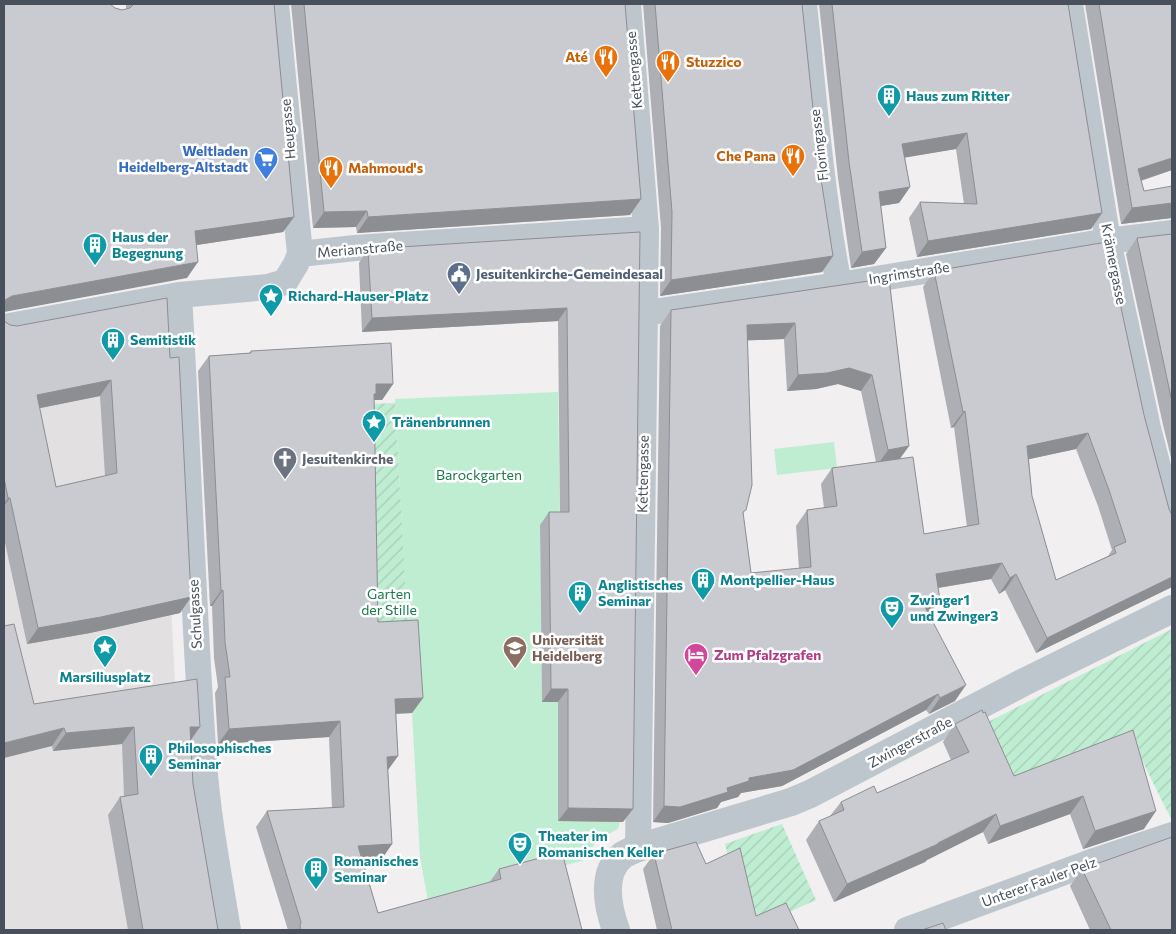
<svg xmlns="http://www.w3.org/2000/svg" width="1176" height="934" viewBox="0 0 1176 934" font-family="Commissioner,sans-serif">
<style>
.education{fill:#e2e0e0}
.park{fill:#bfedd2}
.garden{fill:url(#garden-furrows)}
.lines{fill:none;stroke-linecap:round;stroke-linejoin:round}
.pedestrian{stroke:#bec6cd;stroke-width:26}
.minor{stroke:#bec6cd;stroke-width:28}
.wall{fill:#adafb4;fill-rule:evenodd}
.shaded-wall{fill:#8d8e92}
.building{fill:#c9cbd1;stroke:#8d8e92;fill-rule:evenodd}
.labels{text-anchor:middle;stroke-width:5;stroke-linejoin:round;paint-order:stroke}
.food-label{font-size:14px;font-weight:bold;fill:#c56008;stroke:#fff;text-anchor:end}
.street-label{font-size:14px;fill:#48515b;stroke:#fff}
.culture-label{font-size:14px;font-weight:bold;fill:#0d838f;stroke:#fff;text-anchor:start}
.shop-label{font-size:14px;font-weight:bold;fill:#366cbe;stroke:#fff;text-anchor:end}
.service-label{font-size:14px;font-weight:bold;fill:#4e5e75;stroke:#fff;text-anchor:start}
.worship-label{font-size:14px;font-weight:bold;fill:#5b616d;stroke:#fff;text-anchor:start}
.park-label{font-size:14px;fill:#1c794e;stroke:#fff}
.education-label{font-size:14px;font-weight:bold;fill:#785e54;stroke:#fff;text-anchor:start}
.hotel-label{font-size:14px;font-weight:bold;fill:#b23c85;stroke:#fff;text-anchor:start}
</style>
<defs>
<pattern id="garden-furrows" width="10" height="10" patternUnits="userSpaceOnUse" patternTransform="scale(1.25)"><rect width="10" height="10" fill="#bfedd2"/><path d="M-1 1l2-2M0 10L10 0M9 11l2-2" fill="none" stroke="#a6cdb7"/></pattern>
</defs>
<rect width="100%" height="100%" fill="#f1efef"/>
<path class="education" d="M62 337 165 485 181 802 202 930H4V348Z"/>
<path class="park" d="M558 392 560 525 540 526 542 702H558V821L620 822 618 829C602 837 591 845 582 861L428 901 420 858 395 399Z
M834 442 837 468 777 475 774 449Z"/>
<path class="garden" d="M395 403 408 632H372L366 404Z
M1172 629V816L1170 817 1133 742 1013 790 986 723Z
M782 824 816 900 749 930H746L725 844Z"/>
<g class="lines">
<path class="pedestrian" d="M276 4 300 254
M628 4 646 229 638 848
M804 4C814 98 821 192 839 285
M1070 4 1108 241 1148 428 1172 521
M179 295C188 451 193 607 204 762 208 819 219 875 228 930
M646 313 839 285 1108 241 1172 233
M4 327 179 295 268 287 285 282 296 264 300 254 355 248 646 229
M907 930 1094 861 1172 835"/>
<path class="minor" d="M616 930C608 908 600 872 623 855 628 852 633 850 638 848L791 802 810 794 1024 682 1172 609"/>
</g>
<path class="wall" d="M126 4H274L294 217 283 232 196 245 187 278 115 8 122 10 126 9Z
M291 4H625L641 199 630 215 357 233 356 227 313 228Z
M643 4H802L819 166 833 256 822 272 660 296 661 228Z
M819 4H1068L1102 213 1091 229 917 257 909 218 920 202 964 204 956 149 905 157 910 187 899 203 881 206 886 248 874 264 851 268 838 178Z
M1085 4H1172V170L1141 181 1144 191 1171 218 1121 224Z
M640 232 623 822 558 821V702H542L540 525 549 512H560L558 321 362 332 359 263 368 249Z
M1172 234V462L1163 425 1126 254 1137 238Z
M934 271 1144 415 1169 509 1172 515V587L1036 653 1005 590 999 594 991 579 938 588 929 615 955 701 929 714 926 710 782 786 741 793 738 797 721 802 717 808 668 823 653 822 660 326 671 310 889 278 909 446 900 459 924 534 967 527 954 427 951 428 923 287ZM784 339 787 391 816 389 838 384 861 391 876 462 832 468 821 484 824 508 807 510 796 526 799 569 751 573 743 515 748 340ZM1076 449 1098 506 1112 550 1108 556 1056 580 1032 496 1029 459Z
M4 321 10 325 170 358 191 597 180 613 90 633 27 644 4 538ZM100 396 105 476 56 487 39 408Z
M251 351 393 384 382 400H374L378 622 423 698 412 713 396 714 398 756 388 770 392 844 381 860 363 861 378 913 489 883 499 869 582 930H288L256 827 267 811 332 808 329 737 218 744 215 693 218 687 214 658 212 606H210L198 371 209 356 249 353Z
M34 704 191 740 193 784 218 930H128L108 815 120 797 124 796 122 744 53 751 52 746Z
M955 724 1014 776 1133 730 1144 829 1083 849 1070 814 988 844 983 832 927 860 925 862 834 902 806 840 819 821 830 816 841 802 877 793 951 760 943 742Z
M654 854 706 864 756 916 799 930H657L643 869Z
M1082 869 1172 930H1090L1070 886Z"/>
<path class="shaded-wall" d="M967 133 956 149 891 160 902 144Z
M1172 158V170L1127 185 1138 169Z
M910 187 899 203 868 208 879 192Z
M641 199 630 215 357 233 368 217Z
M1172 203V218L1121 224 1132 208Z
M367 211 356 227 313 228 324 212Z
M1102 213 1091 229 917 257 928 241Z
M294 217 283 232 184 247 195 231Z
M886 248 874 264 851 268 862 252Z
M833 256 822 272 660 296 671 280Z
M198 262 187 278 4 312V302L5 300 12 296Z
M567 308 558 321 362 332 372 318Z
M795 323 784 339 736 341 747 325Z
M849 368 872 375 861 391 838 384 816 389 787 391 798 375Z
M111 380 100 396 26 411 37 395Z
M376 384H393L382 400H372Z
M965 411 954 427 951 428 963 412Z
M1088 433 1076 449 1016 462 1027 446Z
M909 446 897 462 877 466 888 450Z
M8 498H10L4 506V504Z
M1002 563 991 579 925 590 936 574Z
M1016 574 1005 590 999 594 1010 578Z
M1172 577V587L1036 653 1047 638Z
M223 590 212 606H210L221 591Z
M191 597 180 613 90 633 27 644 38 628Z
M940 600 929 615 923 603Z
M966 685 955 701 929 714 940 698Z
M551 689H568L558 702H542Z
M938 694 926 710 782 786 741 793 738 797 721 802 717 808 668 823 653 822 664 806 727 788Z
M423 698 412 713 385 714 395 699Z
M340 721 329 737 218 744 229 729Z
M134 727 122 744 53 751 66 733Z
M190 727H200L188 744Z
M64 728 52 746 4 758V743Z
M398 756 387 771V757Z
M1083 796 1070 814 988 844 1000 826Z
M568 808 633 809 623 822 558 821Z
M1156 811 1144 829 1083 849 1095 831Z
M996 814 983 832 927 860 925 862 834 902 847 884 938 843Z
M392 844 381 860 347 862 358 846Z"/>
<path class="building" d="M4 4H110L115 8 122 10 130 8 134 4H274L294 217 195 231 198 262 12 296 5 300 4 302Z
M304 4H625L641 199 368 217 367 211 324 212Z
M655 4H802L819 166 833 256 671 280 672 212Z
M832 4H1068L1102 213 928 241 920 202 977 204 967 133 902 144 910 187 879 192 886 248 862 252 849 162Z
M1099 4H1172V158L1138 169 1144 191 1172 186V203L1132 208Z
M640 232 633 809 568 808V689H551L549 512H569L567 308 372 318 368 249Z
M1172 234V402L1137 238Z
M1107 242 1144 415 1169 509 1172 515V577L1047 638 1016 574 1010 578 1002 563 936 574 940 600 923 603 966 685 940 698 938 694 793 770 749 778V781L727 788 728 792 680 807 664 806 671 310 889 278 909 446 888 450 872 375 849 368 827 373 798 375 795 323 747 325 752 485 746 510 743 512 751 573 811 567 807 510 837 506 832 468 913 457 924 534 979 524 965 411 963 412 934 271ZM1088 433 1109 490 1126 542 1114 547 1116 553 1056 580 1032 496 1027 446Z
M167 298 170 358 179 357 191 597 101 617 38 628 10 498H8L4 478V321L10 325 17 326ZM111 380 117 473 56 487 37 395Z
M391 343 393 384H376V394H374L378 622 418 620 423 698 395 699 398 756 387 757 392 844 358 846 378 913 501 879 499 869 562 852 582 930H301L300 926 301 922 267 811 344 807 340 721 229 729 225 677H230L225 642 223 590 221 591 209 356 251 353V351Z
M14 624 34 704 197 679 200 727H190L193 784 218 930H143L120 797 138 794 134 727 66 733 64 728 4 743V626Z
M982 710 983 713 985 712 1014 776 1133 730 1156 811 1095 831 1083 796 1000 826 996 814 938 843V844L847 884 819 821 844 810 841 802 874 786 877 793 969 752 955 724Z
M1172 837V930H1111L1082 869Z
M696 842 706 864 740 848 756 916 786 903 799 930H672L654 854Z
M943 923 946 930H922Z"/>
<defs>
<symbol id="restaurant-pin" viewBox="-11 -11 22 30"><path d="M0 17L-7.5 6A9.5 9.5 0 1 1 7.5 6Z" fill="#e8710a" stroke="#fff"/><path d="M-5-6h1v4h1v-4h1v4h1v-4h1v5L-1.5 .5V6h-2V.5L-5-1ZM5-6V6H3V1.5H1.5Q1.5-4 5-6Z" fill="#fff"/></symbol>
<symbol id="building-pin" viewBox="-11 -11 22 30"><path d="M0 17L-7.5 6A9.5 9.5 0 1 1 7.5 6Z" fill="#0f9aa8" stroke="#fff"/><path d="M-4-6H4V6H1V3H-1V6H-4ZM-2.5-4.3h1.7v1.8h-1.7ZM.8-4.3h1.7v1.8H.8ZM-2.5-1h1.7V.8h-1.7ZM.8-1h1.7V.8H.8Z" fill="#fff"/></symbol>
<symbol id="supermarket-pin" viewBox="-11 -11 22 30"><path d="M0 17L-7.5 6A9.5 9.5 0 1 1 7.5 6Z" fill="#3f7fe0" stroke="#fff"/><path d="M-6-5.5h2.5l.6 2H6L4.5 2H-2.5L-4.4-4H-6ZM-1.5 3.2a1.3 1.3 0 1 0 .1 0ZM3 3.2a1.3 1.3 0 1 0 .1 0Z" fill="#fff"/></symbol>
<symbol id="civic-pin" viewBox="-11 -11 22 30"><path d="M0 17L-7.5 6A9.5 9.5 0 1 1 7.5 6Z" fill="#5c6f8a" stroke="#fff"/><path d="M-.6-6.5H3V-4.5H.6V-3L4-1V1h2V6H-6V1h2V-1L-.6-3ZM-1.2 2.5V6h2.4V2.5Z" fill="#fff"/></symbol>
<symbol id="sight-pin" viewBox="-11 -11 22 30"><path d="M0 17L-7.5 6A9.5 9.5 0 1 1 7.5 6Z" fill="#0f9aa8" stroke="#fff"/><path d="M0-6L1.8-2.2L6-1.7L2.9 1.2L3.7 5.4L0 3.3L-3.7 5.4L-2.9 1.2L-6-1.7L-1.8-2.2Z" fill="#fff"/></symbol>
<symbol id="church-pin" viewBox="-11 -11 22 30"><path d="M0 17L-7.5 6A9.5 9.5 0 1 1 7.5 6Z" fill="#6b7280" stroke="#fff"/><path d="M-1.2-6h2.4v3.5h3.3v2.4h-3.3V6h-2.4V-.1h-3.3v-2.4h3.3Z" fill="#fff"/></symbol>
<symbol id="theatre-pin" viewBox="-11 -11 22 30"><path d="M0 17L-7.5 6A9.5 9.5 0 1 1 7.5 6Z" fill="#0f9aa8" stroke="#fff"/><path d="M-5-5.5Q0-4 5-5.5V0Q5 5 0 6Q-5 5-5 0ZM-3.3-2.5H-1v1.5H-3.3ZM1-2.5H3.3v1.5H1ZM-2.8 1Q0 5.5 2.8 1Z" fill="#fff"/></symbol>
<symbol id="university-pin" viewBox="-11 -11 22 30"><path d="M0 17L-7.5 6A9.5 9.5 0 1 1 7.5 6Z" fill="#8d6e63" stroke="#fff"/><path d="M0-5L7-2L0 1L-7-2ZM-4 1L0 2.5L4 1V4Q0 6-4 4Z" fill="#fff"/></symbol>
<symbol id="hotel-pin" viewBox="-11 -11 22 30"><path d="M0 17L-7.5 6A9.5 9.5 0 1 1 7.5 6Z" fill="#d1479c" stroke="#fff"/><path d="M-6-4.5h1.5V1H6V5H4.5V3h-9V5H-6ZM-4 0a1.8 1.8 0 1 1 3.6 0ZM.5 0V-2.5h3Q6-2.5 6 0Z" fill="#fff"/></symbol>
</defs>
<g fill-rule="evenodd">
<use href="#restaurant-pin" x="592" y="43" width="28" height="38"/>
<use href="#restaurant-pin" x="654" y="48" width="28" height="38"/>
<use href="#building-pin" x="875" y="82" width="28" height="38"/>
<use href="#restaurant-pin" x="779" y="142" width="28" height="38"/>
<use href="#supermarket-pin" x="252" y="145" width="28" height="38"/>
<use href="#restaurant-pin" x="317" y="154" width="28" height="38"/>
<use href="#building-pin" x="81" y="231" width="28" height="38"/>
<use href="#civic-pin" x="445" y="260" width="28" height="38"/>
<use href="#sight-pin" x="257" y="282" width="28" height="38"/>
<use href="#building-pin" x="99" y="326" width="28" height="38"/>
<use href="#sight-pin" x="360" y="408" width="28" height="38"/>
<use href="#church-pin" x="271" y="445" width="28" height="38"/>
<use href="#building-pin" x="689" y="566" width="28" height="38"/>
<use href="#building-pin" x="566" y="579" width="28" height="38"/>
<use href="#theatre-pin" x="878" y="594" width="28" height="38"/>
<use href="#sight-pin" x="91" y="633" width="28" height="38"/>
<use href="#university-pin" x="501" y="634" width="28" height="38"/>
<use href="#hotel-pin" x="682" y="641" width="28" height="38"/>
<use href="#building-pin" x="137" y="742" width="28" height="38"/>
<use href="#theatre-pin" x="506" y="830" width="28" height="38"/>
<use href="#building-pin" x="302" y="855" width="28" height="38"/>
</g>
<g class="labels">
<g class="food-label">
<text x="588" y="62">Até</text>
<text x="686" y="67" text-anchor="start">Stuzzico</text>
<text x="776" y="161">Che Pana</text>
<text x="348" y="173" text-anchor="start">Mahmoud's</text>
</g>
<g class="street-label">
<text transform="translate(634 70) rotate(-95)" y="5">Kettengasse</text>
<text transform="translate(288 129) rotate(-95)" y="5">Heugasse</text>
<text transform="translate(819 145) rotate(-97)" y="5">Floringasse</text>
<text transform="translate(360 249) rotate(-5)" y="5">Merianstraße</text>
<text transform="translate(1114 264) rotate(79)" y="5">Krämergasse</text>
<text transform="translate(909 273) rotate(-9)" y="5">Ingrimstraße</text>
<text transform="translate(643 474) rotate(-89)" y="5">Kettengasse</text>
<text transform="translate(195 614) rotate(-93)" y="5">Schulgasse</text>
<text transform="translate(910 742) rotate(-28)" y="5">Zwingerstraße</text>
<text transform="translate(1039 882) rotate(-20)" y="5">Unterer Fauler Pelz</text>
</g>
<g class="culture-label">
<text x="906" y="101">Haus zum Ritter</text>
<text x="112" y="242">Haus der<tspan x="112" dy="16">Begegnung</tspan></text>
<text x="288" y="301">Richard-Hauser-Platz</text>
<text x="130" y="345">Semitistik</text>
<text x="392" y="427">Tränenbrunnen</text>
<text x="720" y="585">Montpellier-Haus</text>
<text x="598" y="590">Anglistisches<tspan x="598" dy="16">Seminar</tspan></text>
<text x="910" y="605">Zwinger1<tspan x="910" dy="16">und Zwinger3</tspan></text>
<text x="105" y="682" text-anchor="middle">Marsiliusplatz</text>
<text x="168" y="753">Philosophisches<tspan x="168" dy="16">Seminar</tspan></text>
<text x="538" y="841">Theater im<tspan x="538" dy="16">Romanischen Keller</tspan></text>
<text x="334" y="866">Romanisches<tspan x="334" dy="16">Seminar</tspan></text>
</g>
<g class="shop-label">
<text x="248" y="156">Weltladen<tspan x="248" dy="16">Heidelberg-Altstadt</tspan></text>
</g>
<g class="service-label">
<text x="476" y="279">Jesuitenkirche-Gemeindesaal</text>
</g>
<g class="worship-label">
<text x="302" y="464">Jesuitenkirche</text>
</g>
<g class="park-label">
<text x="479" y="480">Barockgarten</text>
<text x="389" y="599">Garten<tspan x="389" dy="16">der Stille</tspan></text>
</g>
<g class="education-label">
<text x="532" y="645">Universität<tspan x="532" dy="16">Heidelberg</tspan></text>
</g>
<g class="hotel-label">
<text x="714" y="660">Zum Pfalzgrafen</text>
</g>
</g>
<rect width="1176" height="934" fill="none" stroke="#48515b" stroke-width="10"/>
</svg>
